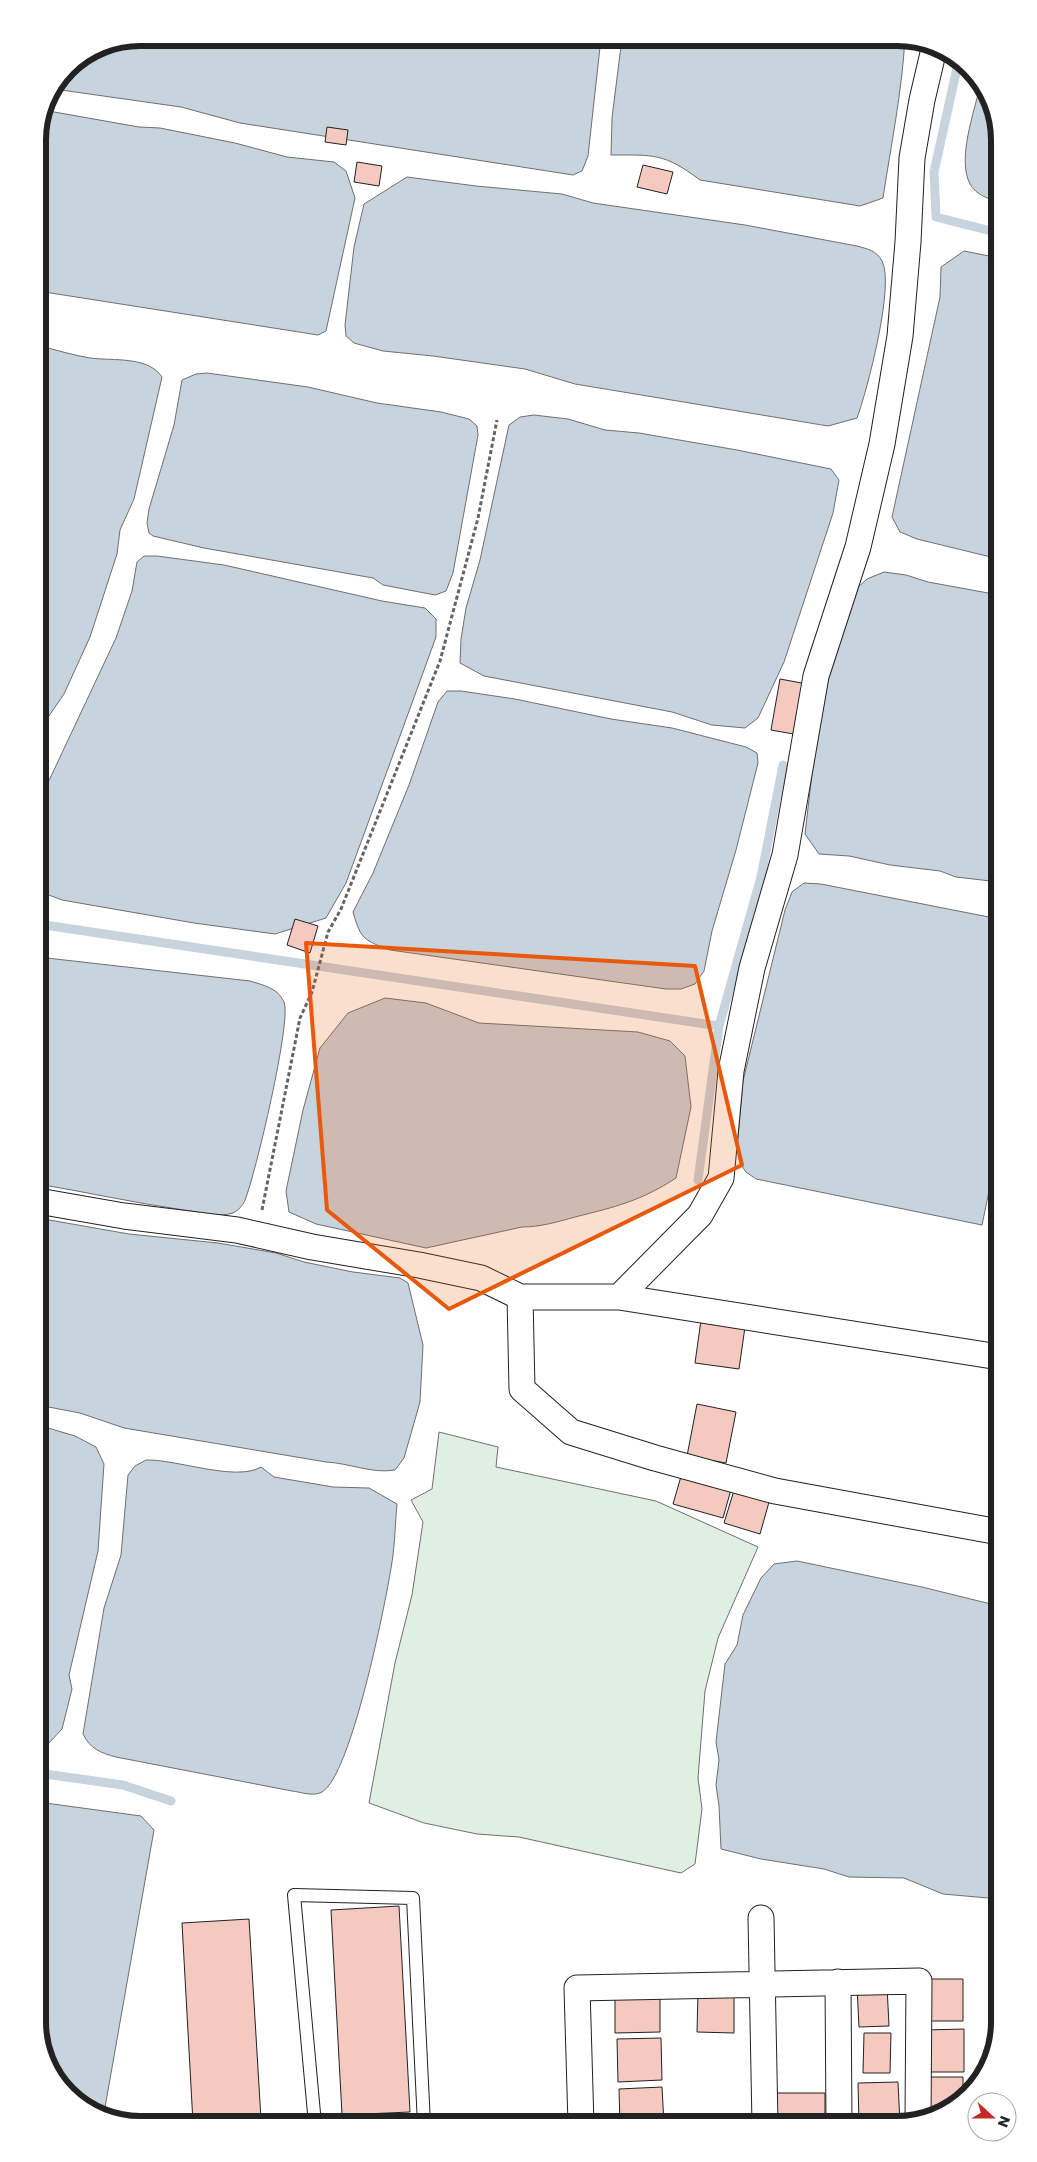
<svg xmlns="http://www.w3.org/2000/svg" width="1037" height="2162" viewBox="0 0 1037 2162" font-family="Poppins,sans-serif">
<style>
.green{fill:#e0efe3;stroke:#6f6f6f}
.water{fill:#c7d3dd;stroke:#6f6f6f}
.lines{fill:none;stroke-linecap:round;stroke-linejoin:round}
.stream{stroke:#c7d3dd;stroke-width:9}
.building{fill:#f3c9c0;stroke:#222}
.service-casing{stroke:#222;stroke-width:14}
.minor-casing{stroke:#222;stroke-width:27}
.path{stroke:#646464;stroke-width:3;stroke-dasharray:4 2.5;stroke-linecap:butt}
.service{stroke:#fff;stroke-width:12}
.minor{stroke:#fff;stroke-width:25}
.marked{fill:#e8590c;fill-opacity:0.2;stroke:#e8590c;stroke-width:4;stroke-linejoin:round}
.rim{fill:none;stroke:#222;stroke-width:6}
</style>
<rect width="100%" height="100%" fill="#fff"/>
<path class="green" d="M439 1432 498 1447 496 1467 656 1501 758 1547 718 1638 705 1691 698 1778 702 1809 695 1864 681 1873 519 1837 477 1834 424 1823 369 1803 395 1663 412 1595 423 1522 411 1500 432 1489Z"/>
<path class="water" d="M141 38H601L588 156 582 171 573 175 240 123 181 107 54 89 68 68 101 45Z
M622 38H905C902 92 891 145 883 198L860 206 700 180C664 153 654 155 611 155L612 118Z
M980 86 992 101 999 141V202C989 199 976 195 970 184 957 159 974 113 980 86Z
M43 110 139 127 160 128 235 143 287 157 334 162 346 171 355 198 326 331 318 335 38 291V134Z
M407 177 476 186 562 194 593 203 745 225 857 246C868 249 877 251 882 261 895 285 867 391 857 418L828 426 575 384 525 369 433 356 383 351 354 343 346 336 345 325 354 247 364 204Z
M964 251 999 258V559L917 539 900 532 892 517 940 297 941 267Z
M38 345C55 350 73 355 90 358 114 361 148 356 162 377L134 499 120 530 117 554 90 637 64 694 42 726H38Z
M207 373 308 387 377 403 441 412 469 419 477 426 478 435 453 573 446 591 435 595 383 585 373 578 204 548 153 536 149 533 147 523 149 509 174 425 182 380 196 374Z
M534 415 568 419 605 430 639 433 737 450 831 469 839 480 833 513 784 662 758 718 745 728 712 725 672 712 484 676 460 663 461 639 466 608 480 560 509 425 520 417Z
M144 556H157L224 565 382 601 425 608 436 619V637L408 714 346 883 326 918 275 934 194 923 62 900 38 891V814L45 789 116 638 132 591 137 562Z
M884 572 906 575 928 582 999 595V882L956 877 940 871 890 865 849 856 819 854 805 834 813 765 833 653 856 589 867 579Z
M447 691H461L515 699 611 719 672 728 746 747 757 753 758 763 736 850 712 931 704 971 695 984 681 989H666L390 950C364 940 361 940 353 912L373 873 409 785 438 702Z
M804 883 821 884 999 919V1167H994L982 1225 756 1179 746 1172 740 1163 737 1149 743 1081 785 910 792 892Z
M38 957 250 981C263 985 278 988 284 1002 292 1020 255 1176 245 1200 244 1204 238 1211 233 1213 218 1218 199 1212 184 1210 135 1203 86 1192 38 1184Z
M385 998 426 1003 479 1023 638 1032 670 1041 685 1056 691 1107 676 1178C641 1201 615 1207 575 1217 557 1222 540 1227 522 1227L426 1248 316 1224 289 1212 286 1191 303 1110 320 1048 348 1013Z
M38 1218 129 1234 218 1243 276 1253 304 1262 353 1272 400 1278 408 1283 423 1345 420 1402 404 1458 395 1470C372 1474 349 1463 326 1462L124 1428 80 1413 38 1405Z
M38 1425 75 1436 96 1447 104 1464 98 1551 69 1675 72 1689 62 1729 48 1744 38 1745Z
M146 1460C176 1459 236 1482 261 1467L274 1477 333 1487 369 1488 397 1504C395 1525 395 1547 391 1568 385 1606 351 1775 322 1792 313 1797 301 1792 292 1791L116 1757C101 1753 90 1749 83 1734L104 1608 121 1555 128 1475 135 1466Z
M797 1561 922 1587 999 1606V1899L943 1894 904 1878 849 1877 824 1869 761 1859 721 1849 719 1806 716 1785 719 1760 716 1742 725 1664 737 1645 743 1615 761 1578 774 1564Z
M38 1802 141 1816 154 1830 104 2113 78 2103 45 2061 38 2021Z"/>
<g class="lines">
<path class="stream" d="M959 59 934 172 936 217 999 233
M38 924 719 1026
M698 1180 719 1026 761 877 783 765
M38 1773 123 1785 171 1801"/>
</g>
<path class="building" d="M327 127 348 130 346 145 325 142Z
M357 162 382 166 379 186 354 182Z
M643 165 673 172 667 194 637 187Z
M780 679 807 684 799 735 771 730Z
M295 919 318 926 310 953 287 945Z
M701 1320 745 1327 739 1369 695 1363Z
M697 1404 736 1412 726 1463 687 1456Z
M682 1473 732 1486 723 1518 673 1504Z
M736 1484 771 1495 760 1534 724 1523Z
M995 1549 999 1550V1587L989 1585Z
M399 1906 410 2112 342 2115 331 1910Z
M249 1919 261 2119 193 2123 182 1923Z
M924 1979H963V2021H925Z
M887 1986 889 2026 859 2027 857 1987Z
M698 1992 734 1993V2033L697 2032Z
M615 1995H660V2032L615 2033Z
M964 2029V2072H925L924 2030Z
M864 2033H891L890 2073H863Z
M661 2038 662 2080 618 2082 617 2039Z
M924 2077H963V2094L936 2117 924 2119Z
M898 2082 900 2124H859L858 2083Z
M662 2087 664 2124H620L619 2089Z
M776 2093H825V2124H776Z"/>
<g class="lines">
<defs>
<path id="service" d="M315 2124 294 1895 413 1898 424 2124"/>
<path id="minor" d="M38 1201 124 1216 237 1230 312 1247 419 1265 481 1278 520 1297H619L700 1215 721 1178 731 1071 752 968 785 855 816 676 858 547 882 444 900 336 908 242 912 158 922 100 934 49
M520 1297 522 1389 571 1432 655 1458 775 1491 999 1532
M619 1297 999 1357
M761 1918 765 2124
M838 1982 839 2124
M581 2124 577 1988 919 1981 918 2120"/>
</defs>
<use href="#service" class="service-casing"/>
<use href="#minor" class="minor-casing"/>
<path class="path" d="M262 1210 300 1018 312 992 328 932 341 909 440 661 478 518 497 420"/>
<use href="#service" class="service"/>
<use href="#minor" class="minor"/>
</g>
<path class="marked" d="M306 943 695 966 742 1165 449 1309 327 1210Z"/>
<path d="M0 0H1037V2162H0ZM140 46H897A94 94 0 0 1 991 140V2022A94 94 0 0 1 897 2116H140A94 94 0 0 1 46 2022V140A94 94 0 0 1 140 46Z" fill="#fff" fill-rule="evenodd"/>
<path class="rim" d="M140 46H897A94 94 0 0 1 991 140V2022A94 94 0 0 1 897 2116H140A94 94 0 0 1 46 2022V140A94 94 0 0 1 140 46Z"/>
<g transform="translate(992 2117) rotate(111)"><circle r="24" fill="#ffffff" stroke="#a7a7a7"/>
<path d="M0-4L9 19L0 12L-9 19Z" fill="#c62828"/>
<text y="-8" font-size="14" font-weight="bold" text-anchor="middle" fill="#222222">N</text>
</g>
</svg>
